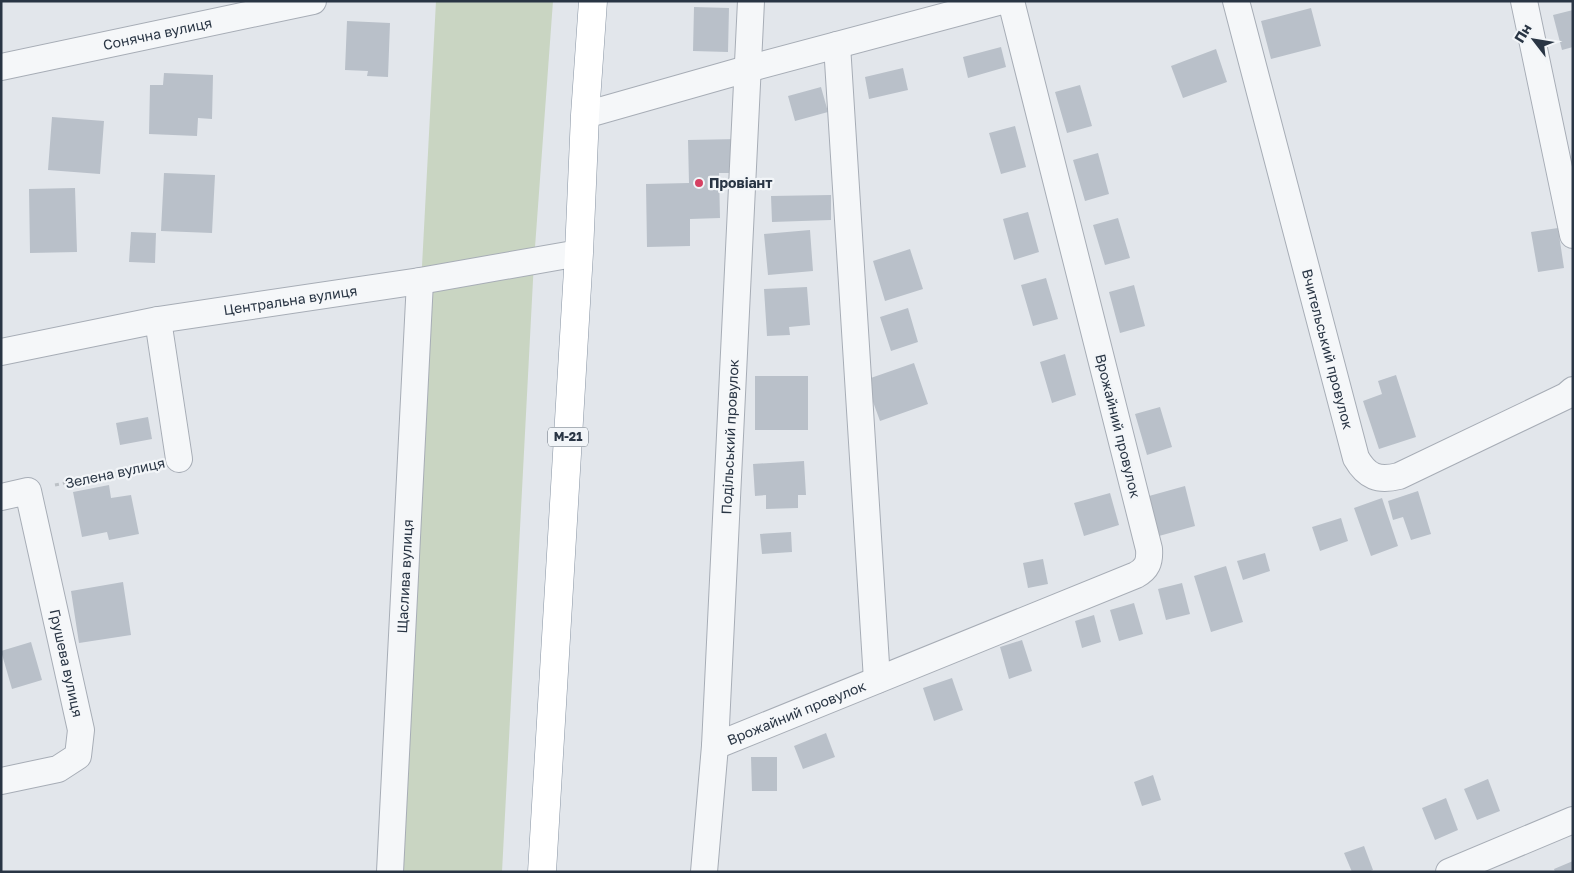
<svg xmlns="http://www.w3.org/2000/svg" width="1574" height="873" viewBox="0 0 1574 873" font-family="'Golos Text',sans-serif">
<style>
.green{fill:#c9d5c2}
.building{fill:#b9c0c9}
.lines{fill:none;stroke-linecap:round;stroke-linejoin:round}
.street-casing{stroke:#a7adb6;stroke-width:28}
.highway-casing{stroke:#8894a3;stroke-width:29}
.path{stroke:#bcc1c6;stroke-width:3;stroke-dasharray:4 4;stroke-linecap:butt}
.street{stroke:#f5f7f9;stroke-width:26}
.highway{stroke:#fff;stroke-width:28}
.poi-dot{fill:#d64062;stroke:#f2f5f8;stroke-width:2}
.labels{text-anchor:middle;stroke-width:4.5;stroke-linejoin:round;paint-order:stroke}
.shield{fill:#f2f5f8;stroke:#656f7a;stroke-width:1}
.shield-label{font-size:12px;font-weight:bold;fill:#293544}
.street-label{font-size:14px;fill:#293544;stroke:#f2f5f8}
.poi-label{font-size:14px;font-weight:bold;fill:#293544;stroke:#f2f5f8;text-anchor:start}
</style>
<rect width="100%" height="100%" fill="#e2e6eb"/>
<path class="green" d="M436 1H553L534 261 502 872H390Z"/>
<path class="building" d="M694 7 729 8 728 52 693 51Z
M1311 8 1321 46 1271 59 1261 21Z
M1573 10V47L1562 50 1553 15Z
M347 21 390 23 388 77 367 76 368 71 345 70Z
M1001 47 1006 67 968 78 963 57Z
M1216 49 1227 82 1183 98 1171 66Z
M903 68 908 90 869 99 865 77Z
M164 73 213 75 212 119 198 118 197 136 149 134 150 85H163Z
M1080 85 1092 126 1067 133 1055 92Z
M821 87 828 112 795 121 788 96Z
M52 117 104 121 100 174 48 170Z
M1015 126 1026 167 1001 174 989 133Z
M738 139 739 173H719L720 218 690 219V246L647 247 646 184 689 183 688 140Z
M1098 153 1109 194 1085 201 1073 160Z
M164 173 215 175 212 233 161 231Z
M75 188 77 252 30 253 29 189Z
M831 195V220L772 222 771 196Z
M1028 212 1039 252 1014 260 1003 219Z
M1118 218 1130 258 1105 265 1093 225Z
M1558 228 1564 268 1538 272 1531 232Z
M810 230 813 271 768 275 764 234Z
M131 232 156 233 155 263 129 262Z
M910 249 923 289 885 301 873 261Z
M1046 278 1058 319 1033 326 1021 285Z
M1134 285 1145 326 1120 333 1109 292Z
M807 287 810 325 789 327 790 335 767 336 764 289Z
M908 308 918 342 891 351 880 317Z
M1065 354 1076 395 1052 403 1040 362Z
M914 363 928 404 880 421 865 380Z
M1396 375 1416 437 1379 449 1363 401 1382 394 1378 381Z
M755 376H808V430H755Z
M1160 407 1172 447 1147 455 1135 414Z
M148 417 152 439 120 445 116 423Z
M804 461 806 495H798V508L766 509V495L755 496 753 464Z
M109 485 111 498 131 495 139 534 109 540 107 532 82 537 73 492Z
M1185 486 1195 526 1159 536 1149 496Z
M1418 491 1431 534 1411 540 1403 517 1393 520 1388 501Z
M1110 493 1119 525 1084 536 1074 503Z
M1382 498 1398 546 1371 556 1354 508Z
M1341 518 1348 541 1320 551 1312 527Z
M791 532 792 552 762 554 760 534Z
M1265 553 1270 571 1243 580 1237 561Z
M1043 559 1048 584 1028 588 1023 563Z
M1226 566 1243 622 1211 632 1194 576Z
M123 582 131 635 79 643 71 591Z
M1182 583 1190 614 1166 620 1158 589Z
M1134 603 1143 634 1119 641 1110 610Z
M1094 615 1101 642 1082 648 1075 621Z
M1022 640 1032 671 1009 679 1000 647Z
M31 642 42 680 12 689 1 651Z
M952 678 963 710 934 721 923 688Z
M826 733 835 757 803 769 794 746Z
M751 757H777V791H752Z
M1153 775 1161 800 1142 806 1134 782Z
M1488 779 1500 811 1477 820 1464 789Z
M1446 798 1458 830 1435 840 1422 808Z
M1364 846 1373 870 1368 872H1352L1344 853Z
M1573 861V872H1555L1554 869Z"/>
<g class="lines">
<defs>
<g id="street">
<path id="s1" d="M1236 1 1356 458C1367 477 1378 481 1399 476L1566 396 1573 390"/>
<path d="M1524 1 1573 235"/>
<path d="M837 45 877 680"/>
<path id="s2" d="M1 67 313 1"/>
<path d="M585 115 747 69 1002 1"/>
<path d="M158 320 179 459"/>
<path id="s3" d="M1 352 158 320 420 281 579 253"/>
<path id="s4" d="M1 497 28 491 81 730 78 756 58 769 1 781"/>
<path id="s5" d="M715 746 1136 575C1147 569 1150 562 1149 549L1011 1"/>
<path id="s6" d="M390 872 420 281"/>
<path id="s7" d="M704 872 715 746 751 1"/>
<path d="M1449 872 1573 820"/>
</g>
<path id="highway" d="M542 872 579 253 585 115 593 1"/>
</defs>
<use href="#street" class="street-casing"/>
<use href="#highway" class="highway-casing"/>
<path class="path" d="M55 485 152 465"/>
<use href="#street" class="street"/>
<use href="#highway" class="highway"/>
</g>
<circle class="poi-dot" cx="699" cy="183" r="5"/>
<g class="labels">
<rect class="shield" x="548" y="427.5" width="40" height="19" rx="4"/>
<g class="shield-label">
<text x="568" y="441">М-21</text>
</g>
<g class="street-label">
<text dy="5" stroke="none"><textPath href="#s2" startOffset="160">Сонячна вулиця</textPath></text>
<text dy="5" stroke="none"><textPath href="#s3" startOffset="294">Центральна вулиця</textPath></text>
<text dy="5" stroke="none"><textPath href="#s1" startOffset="360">Вчительський провулок</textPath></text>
<text transform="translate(1118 426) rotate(76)" y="5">Врожайний провулок</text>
<text dy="5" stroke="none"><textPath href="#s7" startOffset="436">Подільський провулок</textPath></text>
<text transform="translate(115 473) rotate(-12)" y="5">Зелена вулиця</text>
<text dy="5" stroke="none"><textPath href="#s6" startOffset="296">Щаслива вулиця</textPath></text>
<text dy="5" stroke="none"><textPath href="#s4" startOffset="204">Грушева вулиця</textPath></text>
<text dy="5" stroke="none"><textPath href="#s5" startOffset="88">Врожайний провулок</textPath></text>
</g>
<g class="poi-label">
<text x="709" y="188">Провіант</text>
</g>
</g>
<rect width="1574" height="873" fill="none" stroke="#293544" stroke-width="5"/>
<g transform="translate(1534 40) rotate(301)" stroke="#f2f5f8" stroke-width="4" paint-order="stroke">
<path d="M0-4L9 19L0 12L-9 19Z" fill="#293544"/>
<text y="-8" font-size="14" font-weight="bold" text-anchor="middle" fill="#293544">Пн</text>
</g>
</svg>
